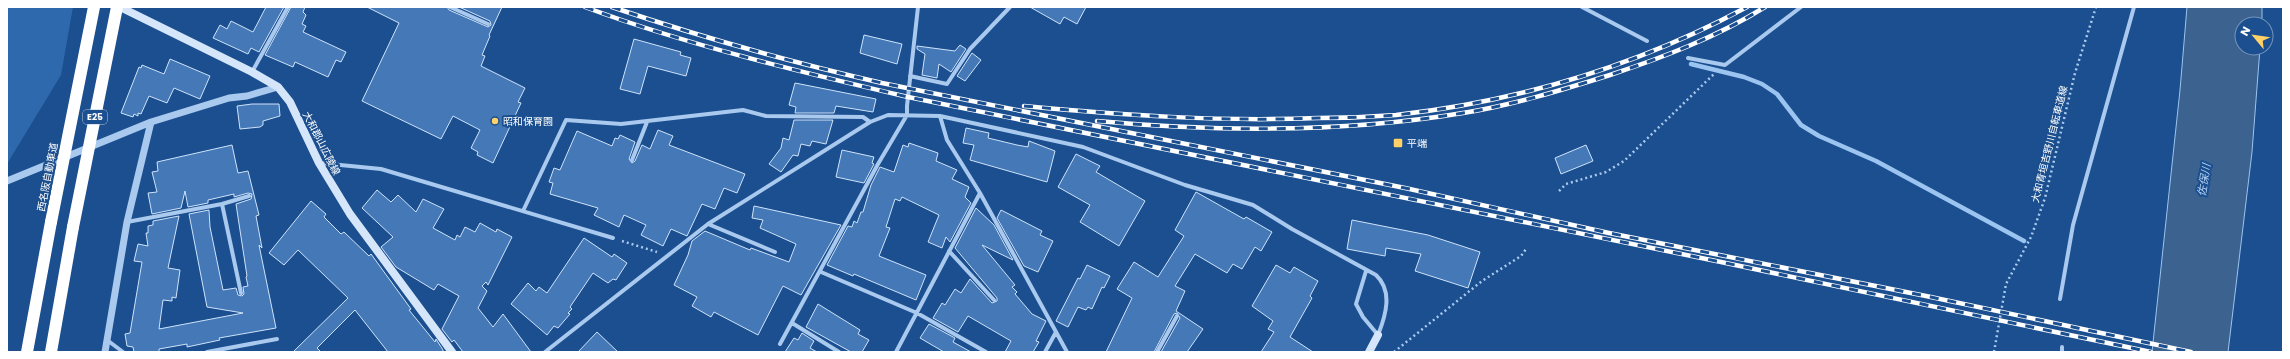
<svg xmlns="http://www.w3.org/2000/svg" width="2290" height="359" viewBox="0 0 2290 359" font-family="Poppins,'Noto Sans JP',sans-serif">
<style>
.green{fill:#2e69ad}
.water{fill:#3c6290;stroke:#9cc4f0}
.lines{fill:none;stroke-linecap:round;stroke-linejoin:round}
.stream{stroke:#9cc4f0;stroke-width:4.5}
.building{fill:#4478b7;stroke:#cfe3fa}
.path{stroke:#a9c9ee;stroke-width:2.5;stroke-dasharray:2 3;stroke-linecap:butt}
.minor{stroke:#a9c9ee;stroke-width:4}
.tertiary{stroke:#a9c9ee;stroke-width:7}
.secondary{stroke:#d6e6fa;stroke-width:8}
.motorway{stroke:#fff;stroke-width:12}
.rail-casing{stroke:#fff;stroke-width:4.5}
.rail{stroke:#1b4f8f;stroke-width:3;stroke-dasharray:9;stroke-linecap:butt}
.motorway-bridge{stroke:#fff;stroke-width:12}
.poi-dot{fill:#ffd166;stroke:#1b4f8f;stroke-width:1.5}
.labels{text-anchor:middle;stroke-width:4;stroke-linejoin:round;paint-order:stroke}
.shield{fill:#1b4f8f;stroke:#bbcadd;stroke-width:1}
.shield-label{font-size:9px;font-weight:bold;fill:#fff}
.poi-label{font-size:10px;fill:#fff;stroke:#1b4f8f;text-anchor:start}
.street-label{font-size:10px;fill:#fff;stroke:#1b4f8f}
.water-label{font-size:11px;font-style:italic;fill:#b5d3f5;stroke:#1b4f8f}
</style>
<rect width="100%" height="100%" fill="#1b4f8f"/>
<path class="green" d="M7 7H73L61 75 7 164Z"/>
<path class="water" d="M2187 7H2262V24H2242V48H2260L2252 152 2228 352H2152L2180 90Z"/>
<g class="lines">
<path class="stream" d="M1691 64 1744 77 1762 84 1777 94 1801 125 1819 136 1876 161 2024 241"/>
</g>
<path class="building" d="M266 7H284L259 52 251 48 248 54 213 38 220 25 227 29 231 21 253 32Z
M291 7H305L303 12 306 15 302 24 306 26 303 32 346 52 341 62 336 60 328 77 295 62 293 67 265 55Z
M367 7H447L449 10 488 27 491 25 490 21 459 7H502L489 35 490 36 482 55 485 56 481 66 525 88 518 102 521 103 493 163 477 155 478 152 471 148 480 130 453 116 441 139 362 101 399 23Z
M1030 7H1086L1077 24 1064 17 1060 24Z
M864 35 902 44 897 64 860 53Z
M634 39 681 52 680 55 691 58 686 76 648 66 640 94 620 89Z
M960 45 966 49 951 72 939 64 937 78 922 75 925 54 917 49V46L955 51Z
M972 53 981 60 965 81 957 76Z
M170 59 210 76 200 99 174 88 167 103 149 96 141 114 138 113V116L134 114 133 117 121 113 139 67 141 68 142 65 164 74Z
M795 83 876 99 873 112 836 106 834 113H795L796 107 789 105Z
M252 104H279L280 116 263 121V125L260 127 240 129 237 106Z
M794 120H833L826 144 812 141 810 146 801 144 798 156 793 155 781 172 769 164 781 148 783 138 789 140Z
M966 128 989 133 988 138 1017 145 1028 147 1029 141 1055 151 1047 182 970 160 974 145 963 143Z
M658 130 673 136 669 145 745 174 737 193 724 188 715 209 702 204 687 236 671 229 663 246 641 235 646 225 624 215 619 227 594 215 598 208 550 194 553 183 549 182 554 168 560 170 577 131 612 146 615 138 618 139 620 135 635 142 629 159 632 163 635 161 642 145 650 149Z
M909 143 938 153 936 161 957 170 952 179 969 187 965 197 971 203 950 242 946 237 942 248 928 242 939 215 902 197 900 201 895 199 886 227 890 228 879 256 926 275 916 300 854 274 853 276 827 265 848 226 852 227 854 221 857 223 861 212H863L871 185 880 167 894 172 903 145 908 147Z
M232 145 238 173 248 171 259 215 256 216 262 248 259 245 276 328 219 338 220 340 187 347V344L159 349V352H134L133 347 127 346 125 334 130 333 142 262 134 261 138 244 148 246 146 233H148V226L153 225V221L179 216 168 268 180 270 176 298 172 297V301L163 300 159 329 243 313 207 307 189 214 209 210 210 227 223 290 236 288 238 295 242 296 244 294 243 287 248 286 246 277 247 276 236 204 251 199 252 194 248 193 234 197V194L208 200V203L188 207 185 191 181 208 152 214 148 193 157 192 152 172 158 171 157 162Z
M1586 145 1593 161 1561 174 1555 158Z
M842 150 874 157 872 163 874 164 864 183 836 177Z
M1076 154 1100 166 1096 172 1145 201 1119 246 1080 222 1090 205 1058 187Z
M377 190 391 202 398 195 416 212 423 199 444 209 433 228 455 240 457 235 460 237 465 227 475 232 480 223 496 232 497 229 512 237 488 285 486 282 482 286 487 291 478 308 493 327 503 314 531 352H463L454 340 452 342 442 329 459 296 438 284 434 290 396 267 381 247 393 237 362 208Z
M1196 192 1244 219 1246 217 1272 232 1261 251 1255 247 1242 269 1233 264 1227 273 1195 254 1175 286 1185 291 1176 311 1203 329 1187 352H1161L1180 318 1177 313 1174 314 1154 352H1106L1132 298 1117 289 1134 262 1158 277 1184 236 1175 230Z
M311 201 326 214 324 217 341 234 344 232 369 256 371 254 411 309 409 310 435 342 436 339 443 350V352H388L355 310 317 348 321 352H293L348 298 298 250 284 265 269 253Z
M754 206 841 225 801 295 783 286 758 335 714 312 711 317 692 306 697 297 674 285 688 255 692 241 705 231 750 250 751 248 789 262 796 244 760 228 763 220 752 218Z
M976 208 994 225 1013 260 982 245 1015 285 1012 287 1017 292 1015 294 1032 314 1046 321 1036 341 1039 342 1033 352H1005L1011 341 968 316 958 332 933 318 942 303 945 305 955 289 961 293 970 279 992 303 997 301V298L955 248Z
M1001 210 1042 231 1040 235 1053 241 1038 272 1024 266 997 218Z
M1352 220 1428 235 1480 252 1468 288 1415 271 1421 254 1386 248 1385 256 1347 249Z
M584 238 612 257 614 254 627 263 616 280 613 279 608 283 593 273 570 307 572 309 568 313 570 314 558 328 554 326 547 335 511 304 528 283 536 291 539 287 547 293Z
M1087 265 1110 276 1104 288 1102 287 1092 309 1088 307 1086 310 1078 307 1068 327 1056 321 1078 278 1080 279Z
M1276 265 1290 273 1294 267 1318 281 1310 296 1312 298 1290 337 1313 352H1261L1274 332 1268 329 1273 321 1252 306Z
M818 304 860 330 858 334 869 340 862 352H851L806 327Z
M929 324 955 338 953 342 971 352H944L920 338Z
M597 332 618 352H578Z
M802 333 814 341 810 348 817 352H785L794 338 798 340Z"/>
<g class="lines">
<path class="path" d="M1559 191 1566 184 1606 172 1624 161 1715 73
M622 241 657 252
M1394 352 1482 281 1521 256 1526 249
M1994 352 2006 284 2031 237 2045 198 2075 73 2096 7"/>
<path class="minor" d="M450 7 488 24
M1582 7 1647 41
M1688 58 1725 65 1801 7
M252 72 288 7
M910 76 947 84 970 49 1010 7
M940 116 947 140 980 193 1067 352
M632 160 647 122
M320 163 381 169 613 238
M222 204 241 293
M523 211 566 120 621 124 743 110 766 116 863 117 870 122
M127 222 222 204 249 196
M708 224 775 252
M949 251 994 300
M821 272 917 313 986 352
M2060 299 2073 225 2134 7
M792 323 839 352
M107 340 123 352
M780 344 878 164 907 115V106L918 7
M207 352 277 339
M545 352 708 224 870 122 888 115 940 116 1083 147 1185 185 1253 205 1292 229 1376 275C1393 291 1386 315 1378 335L1363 317 1356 304 1366 271
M896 352 980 193
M1045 352 1056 332
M1157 352 1177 316
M2062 352V347"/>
<path class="tertiary" d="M7 181 151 122 229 98 247 96 278 87
M105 352 127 222 151 122"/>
<path class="secondary" d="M120 7 252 72 278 87 290 102 319 163 350 214 452 352
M1369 352 1378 335"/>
<path class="motorway" d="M27 352 51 222
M51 352 73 227"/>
<defs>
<path id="rail" d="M585 7C687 45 801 72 908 97L1721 262 2151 352
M612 7C700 37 791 62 882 83L1405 188 1609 233 1926 296 2191 352
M1024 106C1122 115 1219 122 1318 118 1344 118 1370 117 1396 115 1520 101 1637 66 1747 7
M1097 121C1218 132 1342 133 1463 113 1513 105 1562 90 1610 75 1664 57 1717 37 1765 7"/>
</defs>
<use href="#rail" class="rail-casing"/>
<use href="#rail" class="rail"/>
<path class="motorway-bridge" d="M51 222 94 7
M73 227 117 7"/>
</g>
<g class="poi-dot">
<circle cx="495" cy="121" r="4"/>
<rect x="1393" y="138" width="10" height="10" rx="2"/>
</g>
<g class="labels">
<rect class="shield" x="83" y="110" width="24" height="14" rx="3"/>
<g class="shield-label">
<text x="95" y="120">E25</text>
</g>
<g class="poi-label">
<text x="503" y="125">昭和保育園</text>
<text x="1407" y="147">平端</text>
</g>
<g class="street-label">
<text transform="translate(322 143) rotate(63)" y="4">大和郡山広陵線</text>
<text transform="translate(2049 144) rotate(-76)" y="4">大和青垣吉野川自転車道線</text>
<text transform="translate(47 177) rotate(-79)" y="4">西名阪自動車道</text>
</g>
<g class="water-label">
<text transform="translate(2204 180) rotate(-81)" y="4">佐保川</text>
</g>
</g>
<rect width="2290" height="359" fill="none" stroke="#ffffff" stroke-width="16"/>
<g transform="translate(2254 36) rotate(299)"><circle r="19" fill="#1b4f8f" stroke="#7695bc"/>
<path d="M0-3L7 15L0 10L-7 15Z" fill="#ffd166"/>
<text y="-6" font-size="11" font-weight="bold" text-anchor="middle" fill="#ffffff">N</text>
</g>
</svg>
